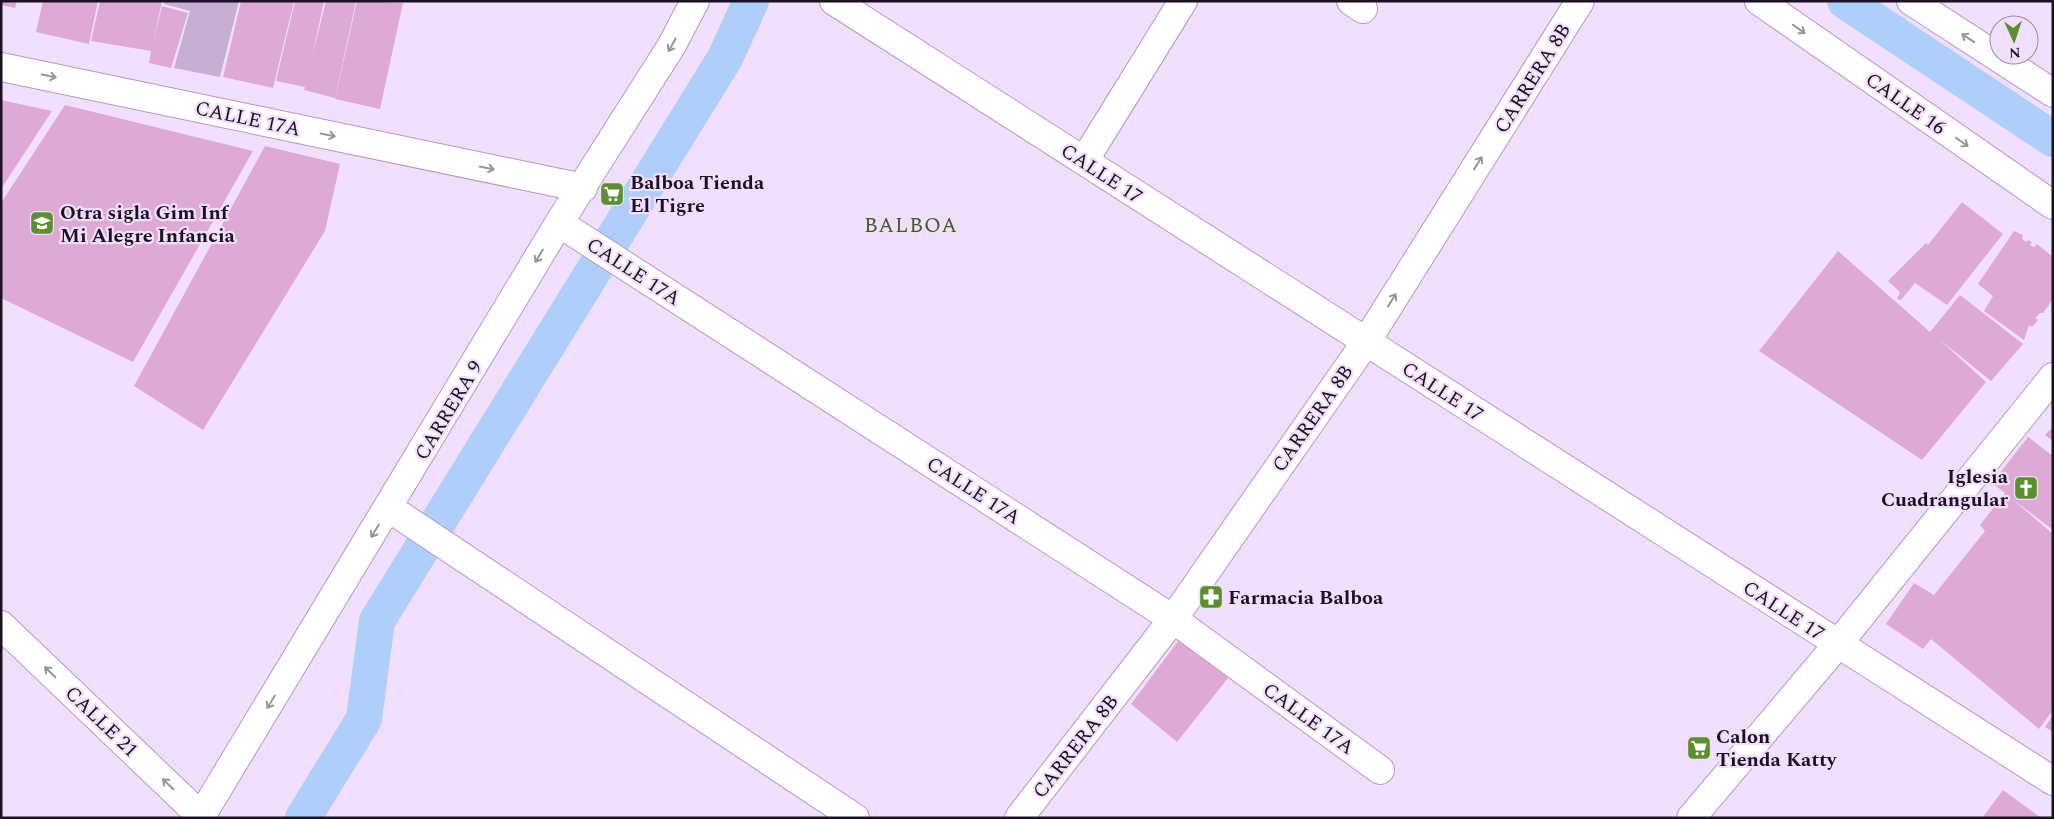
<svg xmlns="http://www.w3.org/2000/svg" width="2054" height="819" viewBox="0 0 2054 819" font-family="Spectral,serif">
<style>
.green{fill:#c6afd2}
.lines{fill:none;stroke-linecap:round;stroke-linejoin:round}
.canal{stroke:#adcff9;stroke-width:36}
.building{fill:#dfa9d5}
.minor-casing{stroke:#b697c7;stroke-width:30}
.minor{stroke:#fff;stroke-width:28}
.oneway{stroke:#99949c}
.labels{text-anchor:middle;stroke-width:4.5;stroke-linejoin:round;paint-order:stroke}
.street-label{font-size:20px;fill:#1c1122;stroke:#f2dffd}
.poi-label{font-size:20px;font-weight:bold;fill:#1c1122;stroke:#f2dffd;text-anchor:start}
.neighbourhood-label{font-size:21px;letter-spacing:1px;fill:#3d6021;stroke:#f2dffd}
</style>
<rect width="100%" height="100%" fill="#f2dffd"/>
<path class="green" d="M165 1H239L220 77 174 68 190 11 164 4Z"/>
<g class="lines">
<path class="canal" d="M1845 1 2053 139
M303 818 364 719 377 621 725 58 751 1"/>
</g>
<path class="building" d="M1 1H17L15 8 1 5Z
M43 1H98L89 44 36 32Z
M100 1H162L153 43 162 6 188 13 171 68 149 63 151 51 91 41Z
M241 1H294L273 88 223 77Z
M295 1H324L312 57 326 1H356L335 98 304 90 305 87 276 81Z
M357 1 403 3 380 109 335 99Z
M1 100 52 111 1 189Z
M65 105 253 151 133 362 1 298V203Z
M265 146 340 164 325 231 203 430 134 386Z
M1962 202 2003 234 1947 305 1915 283 1901 300 1897 299 1900 292 1888 281 1926 243 1928 245Z
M2014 231 2023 235 2022 239 2026 242 2028 240 2032 242 2030 245 2034 247 2037 244 2053 257V299L2043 313H2040L2035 318 2038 320 2032 327 2029 325 2024 340 1984 311 1993 296 1978 284Z
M1838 251 1930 332 1960 295 2023 344 1991 381 1939 339 1986 382 1922 460 1759 351Z
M2053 427V441L2045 435Z
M2028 437 2053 456V530L2011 498 2053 534V710L2039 729 1931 639 1923 649 1886 624 1914 583 1934 595 1985 531 1980 525 2005 493 1992 483Z
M1179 640 1228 678 1177 742 1131 704Z
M2053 715V732L2045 727Z
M2003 790 2041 818H1982Z"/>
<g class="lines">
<defs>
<path id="minor" d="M834 1 2053 781
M1351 1 1363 9
M1759 1 2053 205
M1911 1 2053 93
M1 67 583 188
M1084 161 1183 1
M559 223 1173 619 1380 770
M389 508 855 818
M1 625 203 818
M200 818 559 223 672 45 695 1
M1019 818 1173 619 1366 342 1580 1
M1691 818 1838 644 2053 377"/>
</defs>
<use href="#minor" class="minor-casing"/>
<use href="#minor" class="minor"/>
</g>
<defs><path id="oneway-shaft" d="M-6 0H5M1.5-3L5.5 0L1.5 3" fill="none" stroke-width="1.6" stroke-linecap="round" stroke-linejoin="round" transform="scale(1.25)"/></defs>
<g class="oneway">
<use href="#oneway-shaft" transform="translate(1799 29) rotate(35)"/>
<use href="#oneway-shaft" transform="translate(1968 38) rotate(-147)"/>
<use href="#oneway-shaft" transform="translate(672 45) rotate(119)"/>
<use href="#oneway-shaft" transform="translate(49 76) rotate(12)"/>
<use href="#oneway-shaft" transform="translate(328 135) rotate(12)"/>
<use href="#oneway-shaft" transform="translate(1962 142) rotate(35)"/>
<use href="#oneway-shaft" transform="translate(1478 163) rotate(-58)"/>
<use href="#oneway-shaft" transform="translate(487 168) rotate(12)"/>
<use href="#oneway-shaft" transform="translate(539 256) rotate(121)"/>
<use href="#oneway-shaft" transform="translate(1392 300) rotate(-58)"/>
<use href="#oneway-shaft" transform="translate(375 531) rotate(121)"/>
<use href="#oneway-shaft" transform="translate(50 672) rotate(-136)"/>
<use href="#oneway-shaft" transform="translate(271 702) rotate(121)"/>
<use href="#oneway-shaft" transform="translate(168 784) rotate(-136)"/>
</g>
<defs>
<symbol id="supermarket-square" viewBox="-11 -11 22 22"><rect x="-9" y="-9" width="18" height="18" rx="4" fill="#5b912c" stroke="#f2dffd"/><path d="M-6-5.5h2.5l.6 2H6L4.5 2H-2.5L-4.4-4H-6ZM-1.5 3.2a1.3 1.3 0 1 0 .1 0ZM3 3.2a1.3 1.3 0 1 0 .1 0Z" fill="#fff"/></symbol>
<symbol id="school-square" viewBox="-11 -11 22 22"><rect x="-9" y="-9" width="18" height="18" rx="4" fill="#5b912c" stroke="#f2dffd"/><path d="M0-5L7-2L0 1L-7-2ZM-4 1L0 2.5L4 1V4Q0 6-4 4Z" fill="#fff"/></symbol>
<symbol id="church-square" viewBox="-11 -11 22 22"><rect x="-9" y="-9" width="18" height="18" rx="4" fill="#5b912c" stroke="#f2dffd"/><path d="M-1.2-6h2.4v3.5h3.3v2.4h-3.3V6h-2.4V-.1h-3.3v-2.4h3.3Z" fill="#fff"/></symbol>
<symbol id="pharmacy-square" viewBox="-11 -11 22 22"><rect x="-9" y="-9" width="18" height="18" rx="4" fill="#5b912c" stroke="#f2dffd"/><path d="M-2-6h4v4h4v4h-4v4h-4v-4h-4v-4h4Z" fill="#fff"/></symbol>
</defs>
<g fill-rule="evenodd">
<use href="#supermarket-square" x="598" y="180" width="28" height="28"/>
<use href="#school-square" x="28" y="209" width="28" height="28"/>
<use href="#church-square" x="2012" y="474" width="28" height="28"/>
<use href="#pharmacy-square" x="1197" y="583" width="28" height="28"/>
<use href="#supermarket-square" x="1685" y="734" width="28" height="28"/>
</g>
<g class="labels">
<g class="street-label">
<text transform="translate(1532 78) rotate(-58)" y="7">CARRERA 8B</text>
<text transform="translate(1906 103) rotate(35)" y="7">CALLE 16</text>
<text transform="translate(248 118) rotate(12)" y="7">CALLE 17A</text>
<text transform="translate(1102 173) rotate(33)" y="7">CALLE 17</text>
<text transform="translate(634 271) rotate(33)" y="7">CALLE 17A</text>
<text transform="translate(1443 391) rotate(33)" y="7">CALLE 17</text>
<text transform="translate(448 410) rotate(-59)" y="7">CARRERA 9</text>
<text transform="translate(1312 418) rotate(-55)" y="7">CARRERA 8B</text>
<text transform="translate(974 490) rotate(33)" y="7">CALLE 17A</text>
<text transform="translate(1784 610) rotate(33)" y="7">CALLE 17</text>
<text transform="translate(1309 718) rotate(36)" y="7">CALLE 17A</text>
<text transform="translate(102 721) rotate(44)" y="7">CALLE 21</text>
<text transform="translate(1075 746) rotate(-52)" y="7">CARRERA 8B</text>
</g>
<g class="poi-label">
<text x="630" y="189">Balboa Tienda<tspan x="630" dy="23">El Tigre</tspan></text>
<text x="60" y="219">Otra sigla Gim Inf<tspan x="60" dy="23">Mi Alegre Infancia</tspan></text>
<text x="2008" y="483" text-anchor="end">Iglesia<tspan x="2008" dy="23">Cuadrangular</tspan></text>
<text x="1228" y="604">Farmacia Balboa</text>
<text x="1716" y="743">Calon<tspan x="1716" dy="23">Tienda Katty</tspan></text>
</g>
<g class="neighbourhood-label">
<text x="911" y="232">BALBOA</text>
</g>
</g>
<rect width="2054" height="819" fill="none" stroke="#1c1122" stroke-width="5"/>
<g transform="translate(2014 40) rotate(177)"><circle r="24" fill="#f2dffd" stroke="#9c8da5"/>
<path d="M0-4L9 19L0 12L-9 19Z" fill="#5b912c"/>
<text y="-8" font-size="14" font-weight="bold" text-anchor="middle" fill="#1c1122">N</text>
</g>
</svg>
